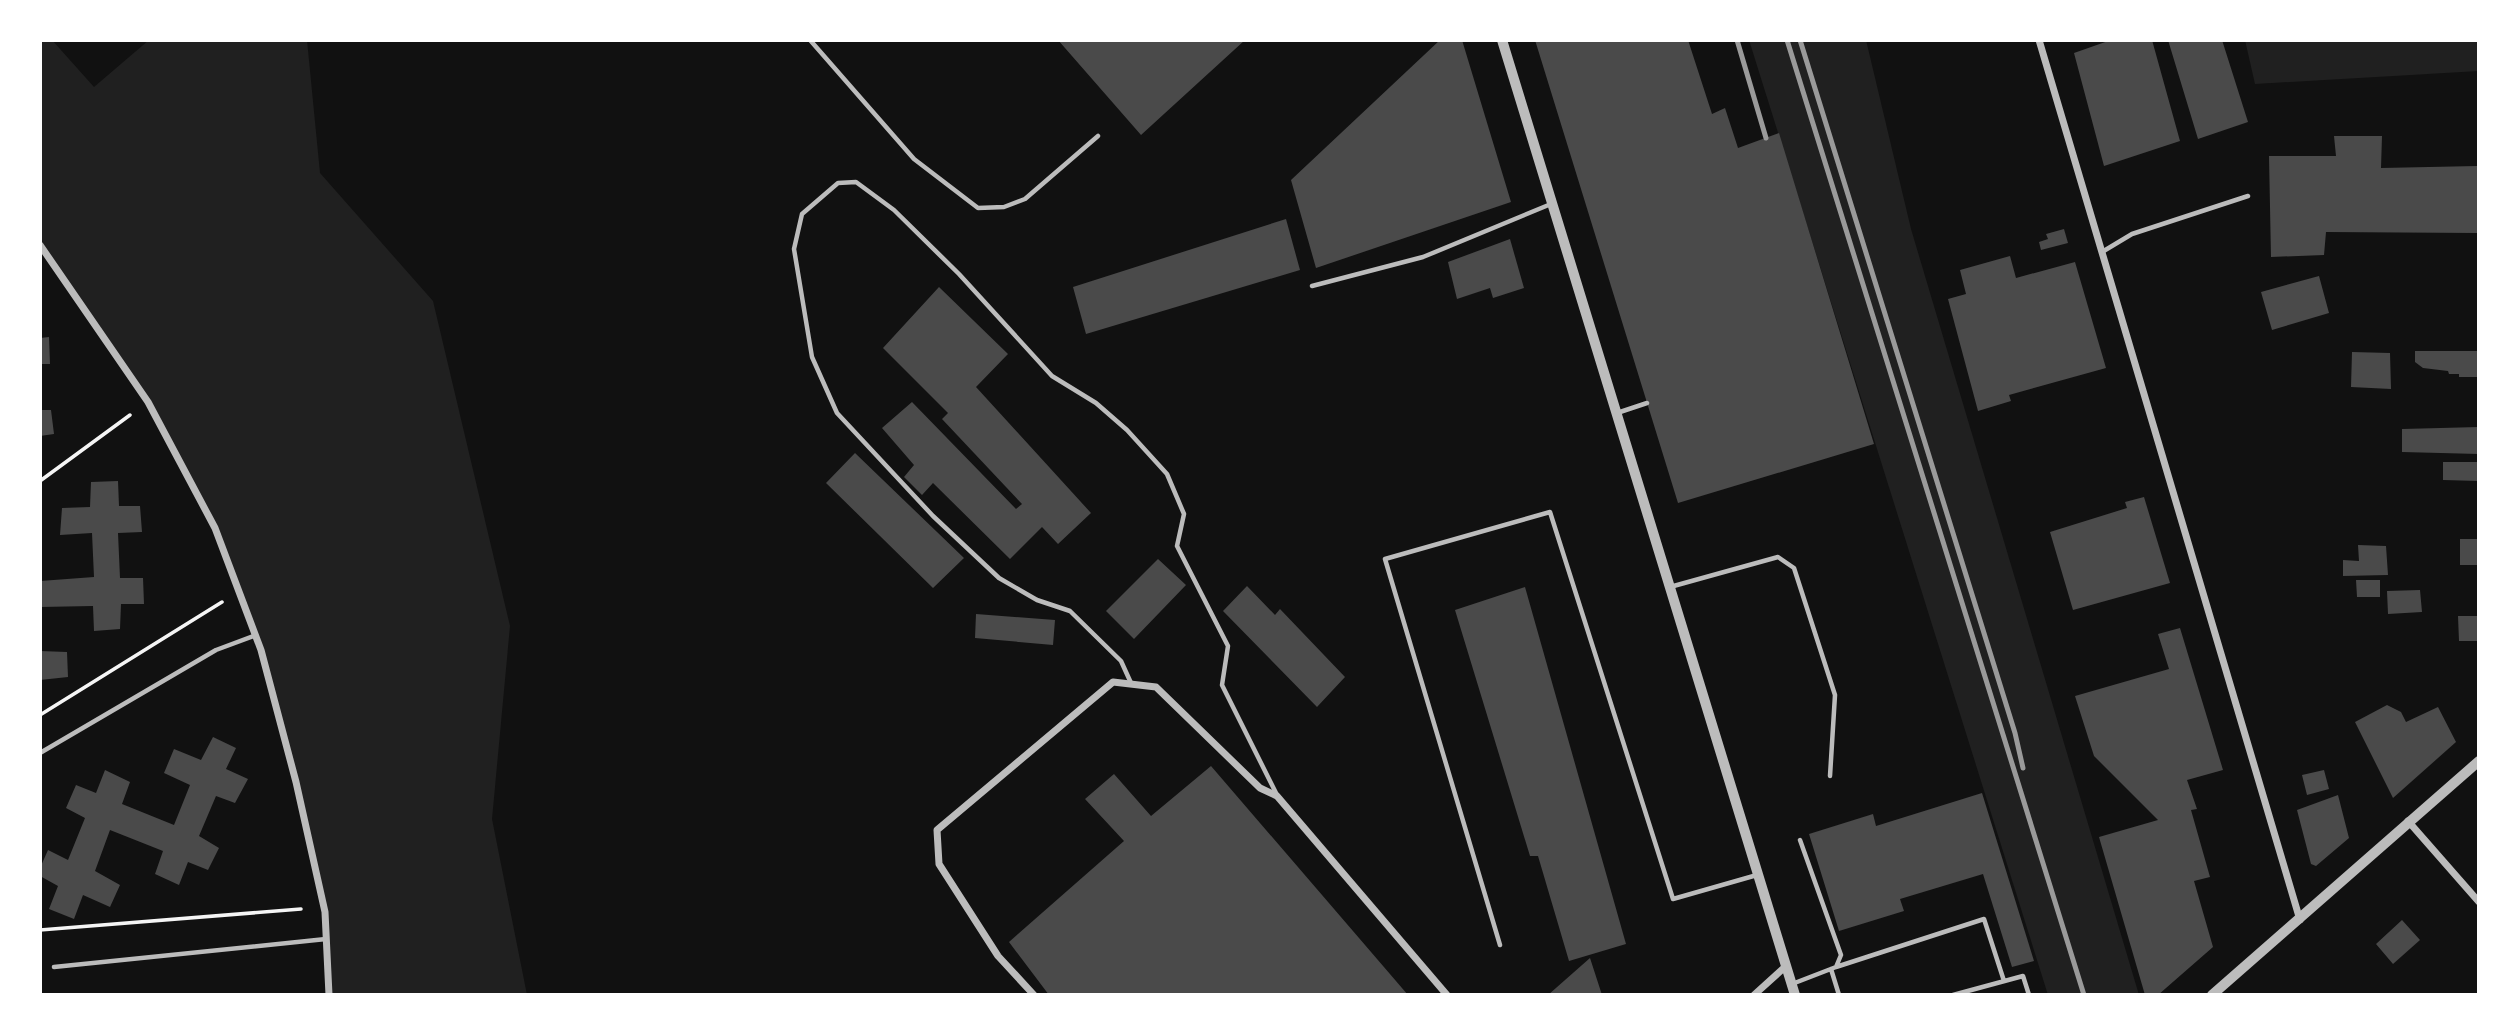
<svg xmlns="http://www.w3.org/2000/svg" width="2519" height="1035" viewBox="0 0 2519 1035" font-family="Figtree,sans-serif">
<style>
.green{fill:#202020}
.building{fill:#4a4a4a}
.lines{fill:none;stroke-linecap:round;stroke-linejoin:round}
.path{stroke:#f5f5f5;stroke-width:3.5}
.service{stroke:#bcbcbc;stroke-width:4.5}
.minor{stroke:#bcbcbc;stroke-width:7}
.tertiary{stroke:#bcbcbc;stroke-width:10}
.rail{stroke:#9a9a9a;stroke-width:5}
</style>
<rect width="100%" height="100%" fill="#111"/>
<path class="green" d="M40 40H52L94 87 149 40H307L320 173 433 301 510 626 492 819 527 995H329L325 912 261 650 215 528 148 402 40 245Z
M1749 40H1866L1911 229 2139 995H2048Z
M2245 40H2479V71L2255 84Z"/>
<path class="building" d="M1058 40H1245L1141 135Z
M1440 40H1462L1511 202 1316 268 1291 180Z
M1535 40H1688L1712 114 1725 108 1738 148 1779 133 1874 444 1678 503Z
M2111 40H2152L2180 141 2104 166 2074 53Z
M2168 40H2222L2248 122 2198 139Z
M2334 136H2382L2381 168 2477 166V233L2326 232 2324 255 2271 257 2269 156H2336Z
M1286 219 1300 270 1086 334 1073 287Z
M2064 229 2068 243 2041 250 2039 242 2048 239 2046 234Z
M1510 239 1524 288 1493 298 1490 288 1457 299 1448 262Z
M2010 256 2016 278 2075 262 2106 368 2009 395 2011 401 1978 411 1948 299 1966 294 1960 270Z
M2319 276 2329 313 2272 330 2261 292Z
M939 287 1008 354 976 387 1091 513 1058 544 1042 527 1010 559 933 483 922 495 904 477 914 465 882 428 912 402 1016 509 1022 504 942 419 948 413 883 348Z
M49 337 50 364H40V338Z
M2415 351H2479V377H2459V374H2449L2448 371 2423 368 2415 362Z
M2352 352 2390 353 2391 389 2351 387Z
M40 410H51L54 434 40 436Z
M2479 427V454L2402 452V429Z
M855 453 964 558 933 588 826 483Z
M2443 462H2479V481L2443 480Z
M118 481 119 506H140L142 532 118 533 120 578H143L144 604H121L120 629 94 631 93 606 40 607V581L94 577 92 533 60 535 62 508 90 507 91 482Z
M2144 497 2170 583 2073 610 2050 532 2127 508 2125 502Z
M2460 539H2479V565H2460Z
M2358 545 2386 546 2388 575 2343 576V560L2359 561Z
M1158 559 1186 585 1134 639 1106 611Z
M2356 580H2380V597H2357Z
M1247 586 1275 615 1280 609 1345 677 1317 707 1223 611Z
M1525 587 1626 944 1569 961 1538 856H1530L1455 610Z
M2420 590 2422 612 2388 614 2387 591Z
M976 614 1055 620 1053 645 975 638Z
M2458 616H2479V641H2459Z
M2180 628 2223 770 2187 780 2197 809 2191 810 2210 877 2194 881 2213 947 2158 995H2145L2099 837 2158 820 2094 756 2075 696 2169 669 2158 634Z
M40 651 67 652 68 677 40 680Z
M2387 705 2401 712 2406 722 2438 707 2456 742 2393 798 2355 722Z
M213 737 236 748 226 769 248 779 235 803 216 796 199 836 219 848 208 870 188 862 179 885 155 874 163 851 110 830 95 871 120 885 110 907 83 895 74 919 49 909 58 886 40 876V868L48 850 68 860 85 818 66 808 76 785 96 793 105 770 130 782 122 804 174 825 190 785 164 773 174 749 201 760Z
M1211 766 1408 995H1049L1009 942 1124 841 1085 799 1114 774 1151 816Z
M2324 770 2329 789 2307 795 2302 775Z
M1982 793 2034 961 2012 967 1983 874 1900 899 1904 911 1839 931 1809 834 1873 814 1876 826Z
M2338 795 2349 838 2316 866 2311 864 2297 810Z
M2402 920 2420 940 2393 964 2376 944Z
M1590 958 1602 995H1548Z"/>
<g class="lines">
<path class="path" d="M40 481 130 415
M40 715 222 602
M40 930 301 909"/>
<path class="service" d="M810 40 914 159 978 208 1004 207 1025 199 1098 136
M2102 252 2132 234 2248 196
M1312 286 1423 257 1551 204
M1617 413 1647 403
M1670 587 1778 557 1794 568 1835 695 1830 776
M1131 683 1121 661 1070 611 1037 600 999 578 933 516 837 413 812 357 794 249 802 214 838 183 856 182 894 210 959 274 1052 376 1096 403 1127 430 1167 474 1184 514 1177 546 1228 646 1222 685 1277 795
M40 753 216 650 256 635
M1500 945 1385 559 1550 512 1673 899 1757 875
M54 967 326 939
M1836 967 1984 919 2004 981
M1831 969 1839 995
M1792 984 1836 967 1841 955 1800 840
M1953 995 2023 976 2029 995"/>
<path class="minor" d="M2039 40 2300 920
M40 245 148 402 215 528 261 650 296 782 325 912 329 995
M2408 821 2479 902
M1034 995 998 956 939 864 937 830 1113 682 1156 687 1260 788 1277 796 1447 995
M1754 995 1786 966"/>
<path class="tertiary" d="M1502 40 1795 995
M2212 995 2479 761"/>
<path class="rail" d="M1737 40 1766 138
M1787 40 2084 995
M1800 40 2015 733 2023 768"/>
</g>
<rect width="2519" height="1035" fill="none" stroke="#ffffff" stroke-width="84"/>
</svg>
